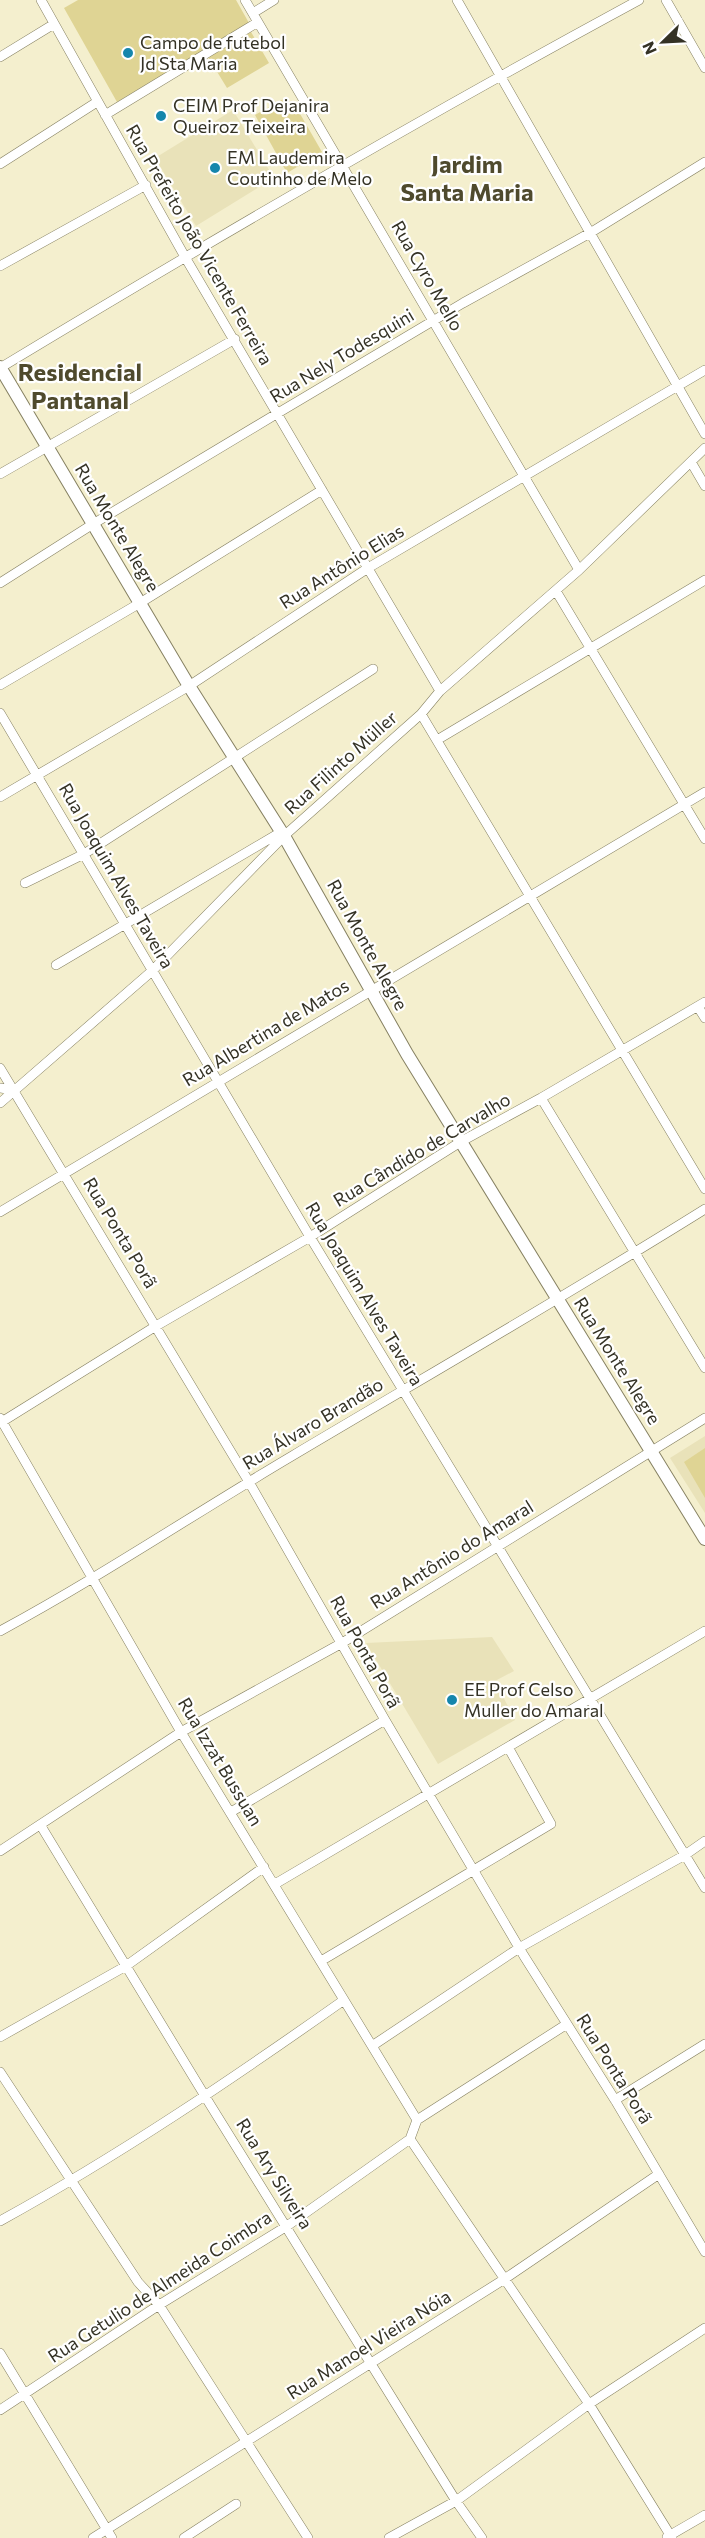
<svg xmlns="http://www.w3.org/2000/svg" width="705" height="2538" viewBox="0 0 705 2538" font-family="Commissioner,sans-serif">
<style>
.built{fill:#e9e2b9}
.green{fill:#dfd494}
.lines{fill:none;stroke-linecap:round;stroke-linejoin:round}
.minor-casing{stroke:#868162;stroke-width:10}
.tertiary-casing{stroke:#868162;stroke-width:14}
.minor{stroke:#fff;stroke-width:9}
.tertiary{stroke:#fff;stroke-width:12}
.poi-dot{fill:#1586ac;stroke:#fff;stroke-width:2}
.labels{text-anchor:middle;stroke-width:4.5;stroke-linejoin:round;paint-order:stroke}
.poi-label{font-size:18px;fill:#343225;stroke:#fff;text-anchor:start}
.street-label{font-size:18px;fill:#343225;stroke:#fff}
.district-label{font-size:24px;font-weight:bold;fill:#4f4a2d;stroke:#fff}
</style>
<rect width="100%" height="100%" fill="#f4efce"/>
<path class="built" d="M233 110 274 178 196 226 155 158Z
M705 1436V1513L670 1458Z
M492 1637 514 1671 495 1681 515 1720 438 1764 366 1643Z"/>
<path class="green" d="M78 0H236L249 23 117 102 64 8Z
M251 32 269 63 227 88 208 57Z
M287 97 296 113 299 112 322 152 287 173 255 115Z
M705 1448V1498L684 1462Z"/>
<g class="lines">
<defs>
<path id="minor" d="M41 0 185 257 440 691
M245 0 579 570
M457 0 705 434
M666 0 705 68
M253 13 274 0
M0 57 54 24
M105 115 258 22
M0 164 97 102
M0 266 146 185
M0 368C210 241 423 117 639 0
M691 462 705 486
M0 474 235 339
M0 583 93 524 278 413 463 303 590 233 705 162
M556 591 705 839
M0 685 140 603 322 490
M0 713 310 1237 705 1888
M421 714 705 1189
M437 740 705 580
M0 797 189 686 368 568 705 370
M25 883 84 854 373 669
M56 965 281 832
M698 1007 705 1018
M0 1068 249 1482 385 1720 524 1956 615 2100 705 2252
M0 1088 13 1090
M541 1098 705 1368
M0 1103 152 971 284 836 421 714 440 691 579 570 705 448
M0 1212 705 792
M0 1418 181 1732 417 2120
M0 1423 156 1326 310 1237 462 1141 541 1098 705 1002
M0 1631C100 1577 194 1514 292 1456 430 1374 569 1294 705 1209
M231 1812 385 1720
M41 1826 211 2106 456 2501 482 2538
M0 1851 181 1732 342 1643 705 1418
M275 1884 705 1631
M321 1961 551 1824 508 1747
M0 2037 126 1966 264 1867
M372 2046 519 1948 685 1855 705 1841
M0 2072 138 2282 159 2305 308 2538
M615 2100 705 2044
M410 2139 589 2404 672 2538
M0 2221C120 2155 232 2079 344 2000
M0 2353 112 2538
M0 2410 159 2305 287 2226 410 2139 417 2120 567 2024
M667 2537 705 2515
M93 2538 503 2280 659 2174
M184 2538 236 2504
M389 2538 456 2501 589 2404 705 2328"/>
<path id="tertiary" d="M0 367 189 686 284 836 407 1054 705 1539"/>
</defs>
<use href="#minor" class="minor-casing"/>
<use href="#tertiary" class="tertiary-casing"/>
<use href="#minor" class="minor"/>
<use href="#tertiary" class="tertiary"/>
</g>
<g class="poi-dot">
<circle cx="128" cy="53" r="6"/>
<circle cx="161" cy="116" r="6"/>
<circle cx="215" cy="168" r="6"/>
<circle cx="452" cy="1700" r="6"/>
</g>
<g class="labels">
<g class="poi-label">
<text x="140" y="49">Campo de futebol<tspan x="140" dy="21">Jd Sta Maria</tspan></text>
<text x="173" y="112">CEIM Prof Dejanira<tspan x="173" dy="21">Queiroz Teixeira</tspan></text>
<text x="227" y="164">EM Laudemira<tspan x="227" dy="21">Coutinho de Melo</tspan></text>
<text x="464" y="1696">EE Prof Celso<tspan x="464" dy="21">Muller do Amaral</tspan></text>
</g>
<g class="street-label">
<text transform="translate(199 245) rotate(60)" y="6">Rua Prefeito João Vicente Ferreira</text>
<text transform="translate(427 276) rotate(60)" y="6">Rua Cyro Mello</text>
<text transform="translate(342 356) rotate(-31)" y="6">Rua Nely Todesquini</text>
<text transform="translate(117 528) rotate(59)" y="6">Rua Monte Alegre</text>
<text transform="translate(342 567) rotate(-32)" y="6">Rua Antônio Elias</text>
<text transform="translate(341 763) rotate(-42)" y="6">Rua Filinto Müller</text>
<text transform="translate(116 876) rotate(60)" y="6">Rua Joaquim Alves Taveira</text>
<text transform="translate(367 945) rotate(61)" y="6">Rua Monte Alegre</text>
<text transform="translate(266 1033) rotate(-31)" y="6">Rua Albertina de Matos</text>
<text transform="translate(422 1150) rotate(-31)" y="6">Rua Cândido de Carvalho</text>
<text transform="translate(120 1233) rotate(59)" y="6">Rua Ponta Porã</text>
<text transform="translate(364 1294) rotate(59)" y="6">Rua Joaquim Alves Taveira</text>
<text transform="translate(617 1361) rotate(58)" y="6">Rua Monte Alegre</text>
<text transform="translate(313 1424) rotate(-31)" y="6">Rua Álvaro Brandão</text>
<text transform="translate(452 1555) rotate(-32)" y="6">Rua Antônio do Amaral</text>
<text transform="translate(365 1652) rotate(61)" y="6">Rua Ponta Porã</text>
<text transform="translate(220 1762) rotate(59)" y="6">Rua Izzat Bussuan</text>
<text transform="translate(614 2069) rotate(58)" y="6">Rua Ponta Porã</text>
<text transform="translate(274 2174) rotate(58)" y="6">Rua Ary Silveira</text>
<text transform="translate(160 2287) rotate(-33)" y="6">Rua Getulio de Almeida Coimbra</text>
<text transform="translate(369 2345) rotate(-32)" y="6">Rua Manoel Vieira Nóia</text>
</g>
<g class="district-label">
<text x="467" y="173">Jardim<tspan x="467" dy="28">Santa Maria</tspan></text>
<text x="80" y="381">Residencial<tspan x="80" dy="28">Pantanal</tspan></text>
</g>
</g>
<g transform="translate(663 42) rotate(246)" stroke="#ffffff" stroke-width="4.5" paint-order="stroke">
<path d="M0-4.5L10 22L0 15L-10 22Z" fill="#343225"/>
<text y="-9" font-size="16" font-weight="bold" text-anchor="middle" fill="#343225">N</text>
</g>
</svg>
